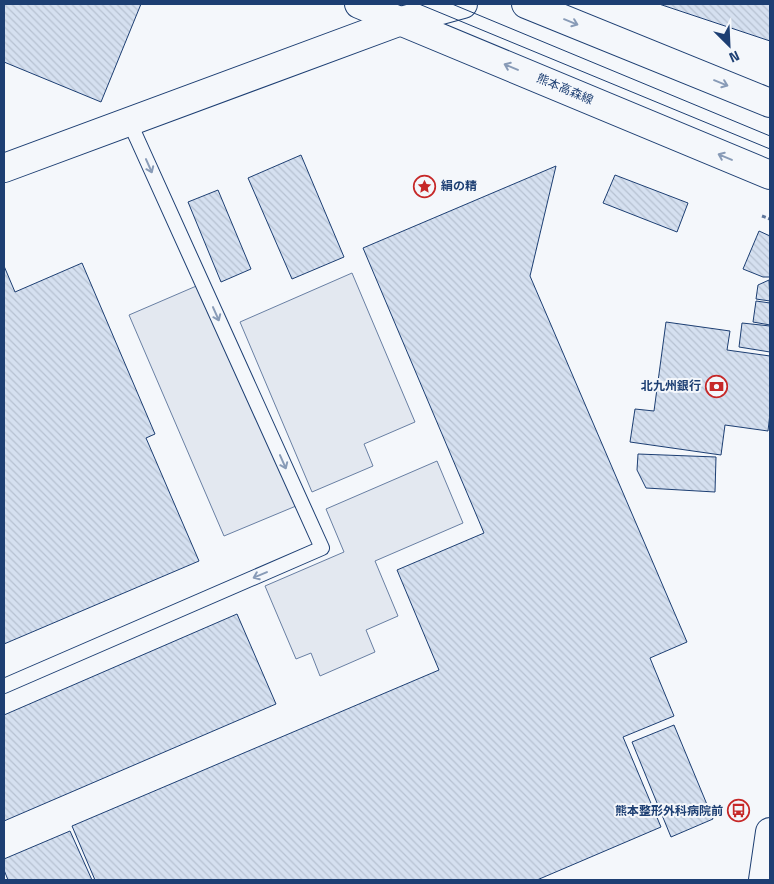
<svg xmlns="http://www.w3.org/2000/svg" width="774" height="884" viewBox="0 0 774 884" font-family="'Titillium Web','Noto Sans JP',sans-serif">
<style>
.parking{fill:#e3e8f0;stroke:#687fa3}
.building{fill:url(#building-back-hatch);stroke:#1d3f73}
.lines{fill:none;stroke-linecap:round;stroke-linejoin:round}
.service-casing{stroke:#1d3f73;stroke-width:16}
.minor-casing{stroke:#1d3f73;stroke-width:30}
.tertiary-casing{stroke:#1d3f73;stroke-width:30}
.primary-casing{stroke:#1d3f73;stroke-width:30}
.path{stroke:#5e769c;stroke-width:3;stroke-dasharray:4 2.5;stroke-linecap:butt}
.service{stroke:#f4f7fb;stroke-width:14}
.minor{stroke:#f4f7fb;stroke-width:28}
.tertiary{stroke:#f4f7fb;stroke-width:28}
.primary{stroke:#f4f7fb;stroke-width:28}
.tram{stroke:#1d3f73;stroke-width:1}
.oneway{stroke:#889bb7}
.labels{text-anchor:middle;stroke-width:4;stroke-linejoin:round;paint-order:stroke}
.street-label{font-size:12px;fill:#1d3f73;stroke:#f4f7fb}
.poi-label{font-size:12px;font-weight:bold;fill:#1d3f73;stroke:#f4f7fb;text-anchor:end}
</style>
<defs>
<pattern id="building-back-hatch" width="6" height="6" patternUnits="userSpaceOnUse" patternTransform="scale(1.25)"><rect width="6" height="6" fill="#d5e0f0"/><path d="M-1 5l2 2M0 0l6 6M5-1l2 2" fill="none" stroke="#b6c1d1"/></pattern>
</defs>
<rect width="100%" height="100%" fill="#f4f7fb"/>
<path class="parking" d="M352 273 415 422 364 444 373 466 312 492 240 322Z
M201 284 296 506 224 536 129 315Z
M437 461 463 523 375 561 398 616 366 630 375 652 320 676 311 653 296 659 265 586 344 552 326 509Z"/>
<path class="building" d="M4 4H141L101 102 4 62Z
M659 4H770V41Z
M301 155 344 257 292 279 248 178Z
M556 166 530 276 687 642 650 658 674 716 623 737 661 827 537 880H95L72 826 439 670 397 570 484 533 363 248Z
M615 175 688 203 677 232 603 203Z
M218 190 251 269 221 282 188 202Z
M759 231 770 236V277H763L743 269Z
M82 263 155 434 146 438 199 561 4 644V266L15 292Z
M769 280 770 301 756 299 758 285Z
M756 301 770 303V325L753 322Z
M666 322 730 331 727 350 770 356V413L768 431 725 425 721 455 630 442 635 409 654 411Z
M742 323 770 326V352L739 347Z
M638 454 716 457 715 492 646 488 637 470Z
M237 614 276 704 4 821V715Z
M674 725 713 819 671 837 632 742Z
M70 831 92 880H8L4 870V859Z"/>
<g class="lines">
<defs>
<path id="service" d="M4 686 322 548 129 121"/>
<path id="minor" d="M4 168 401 21 463 4"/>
<path id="tertiary" d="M763 880 770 832"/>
<path id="primary" d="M359 4 770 175
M526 4 770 103"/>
</defs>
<use href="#service" class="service-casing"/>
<use href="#minor" class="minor-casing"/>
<use href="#tertiary" class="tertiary-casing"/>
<use href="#primary" class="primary-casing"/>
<path class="path" d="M762 216 770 219"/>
<use href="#service" class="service"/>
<use href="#minor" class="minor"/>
<use href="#tertiary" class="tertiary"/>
<use href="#primary" class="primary"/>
<path class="tram" d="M419 4 770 149
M452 4 770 136"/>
</g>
<defs><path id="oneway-shaft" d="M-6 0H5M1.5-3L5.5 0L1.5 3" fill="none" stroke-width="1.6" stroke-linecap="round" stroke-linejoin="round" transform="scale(1.25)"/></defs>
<g class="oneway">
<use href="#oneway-shaft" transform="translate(571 22) rotate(22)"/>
<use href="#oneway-shaft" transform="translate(511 67) rotate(-157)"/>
<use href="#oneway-shaft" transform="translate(721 83) rotate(22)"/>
<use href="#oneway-shaft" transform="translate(725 157) rotate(-157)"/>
<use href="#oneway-shaft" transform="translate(149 166) rotate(66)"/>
<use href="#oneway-shaft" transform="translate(216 314) rotate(66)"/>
<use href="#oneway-shaft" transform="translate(283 462) rotate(66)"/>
<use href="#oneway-shaft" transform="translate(260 575) rotate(157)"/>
</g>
<defs>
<symbol id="sight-ring" viewBox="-11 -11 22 22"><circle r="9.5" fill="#f4f7fb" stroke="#c62828" stroke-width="1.5"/><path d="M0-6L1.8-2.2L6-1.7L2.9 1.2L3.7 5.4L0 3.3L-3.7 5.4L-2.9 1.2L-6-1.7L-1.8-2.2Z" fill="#c62828"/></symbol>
<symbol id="bank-ring" viewBox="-11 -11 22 22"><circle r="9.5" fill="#f4f7fb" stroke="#c62828" stroke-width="1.5"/><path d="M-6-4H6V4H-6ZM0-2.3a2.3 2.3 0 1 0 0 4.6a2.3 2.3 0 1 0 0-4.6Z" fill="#c62828"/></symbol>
<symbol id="bus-ring" viewBox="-11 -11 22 22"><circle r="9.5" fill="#f4f7fb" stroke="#c62828" stroke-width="1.5"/><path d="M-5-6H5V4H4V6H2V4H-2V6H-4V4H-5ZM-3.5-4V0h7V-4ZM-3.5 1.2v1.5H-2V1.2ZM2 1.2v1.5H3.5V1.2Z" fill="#c62828"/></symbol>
</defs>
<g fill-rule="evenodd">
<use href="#sight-ring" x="412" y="174" width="25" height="25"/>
<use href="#bank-ring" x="704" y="374" width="25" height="25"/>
<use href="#bus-ring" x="726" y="798" width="25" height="25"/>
</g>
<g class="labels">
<g class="street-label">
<text transform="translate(565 89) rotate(23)" y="4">熊本高森線</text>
</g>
<g class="poi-label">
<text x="441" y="190" text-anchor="start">絹の精</text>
<text x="701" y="390">北九州銀行</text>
<text x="723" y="815">熊本整形外科病院前</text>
</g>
</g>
<rect width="774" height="884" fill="none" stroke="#1d3f73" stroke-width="10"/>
<g transform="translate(729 45) rotate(156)" stroke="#f4f7fb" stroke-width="4" paint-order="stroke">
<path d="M0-4L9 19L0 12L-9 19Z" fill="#1d3f73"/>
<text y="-8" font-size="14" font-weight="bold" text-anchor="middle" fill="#1d3f73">N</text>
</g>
</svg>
